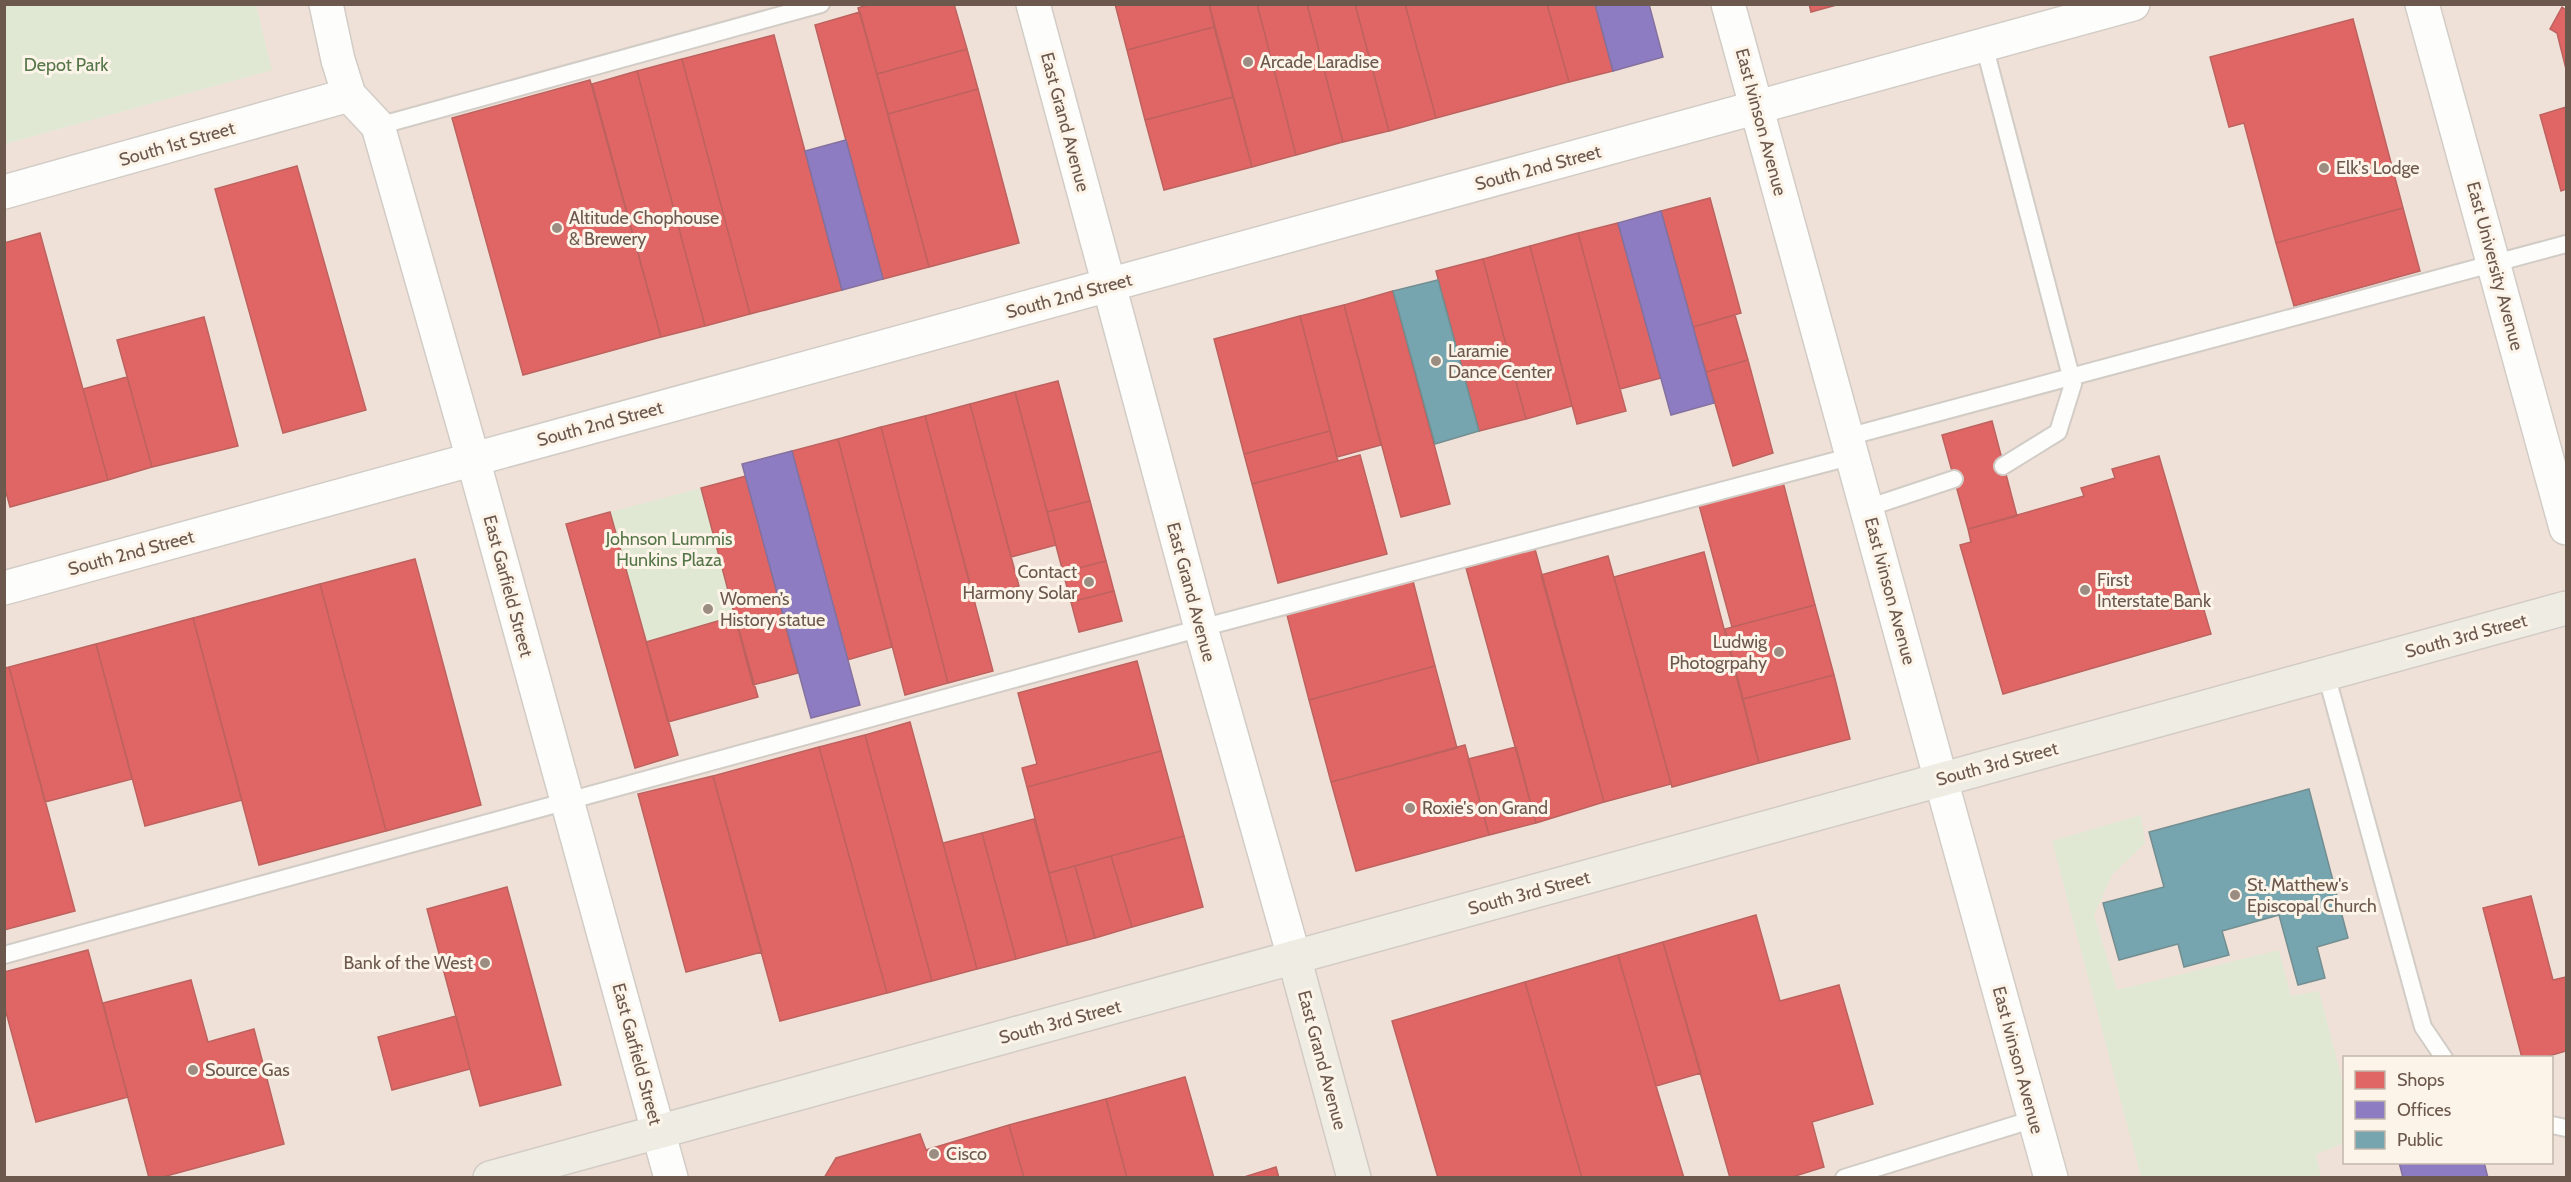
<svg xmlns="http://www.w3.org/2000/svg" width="2571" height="1182" viewBox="0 0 2571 1182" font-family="Cabin,sans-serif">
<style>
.commercial{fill:#f0e1d8;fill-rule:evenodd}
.green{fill:#e0e8d3}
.shops{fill:#e06666;stroke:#bd625e;stroke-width:1.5}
.offices{fill:#8e7cc3;stroke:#84719f;stroke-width:1.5}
.public{fill:#76a5af;stroke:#738e91;stroke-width:1.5}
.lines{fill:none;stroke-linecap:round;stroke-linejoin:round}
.service-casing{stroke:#d2ccc6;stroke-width:20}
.minor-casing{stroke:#d2ccc6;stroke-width:36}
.tertiary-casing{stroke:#d2ccc6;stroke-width:36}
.primary-casing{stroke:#d2cbc5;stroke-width:36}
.service{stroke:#fdfdfb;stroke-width:16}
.minor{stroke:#fdfdfb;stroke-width:33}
.tertiary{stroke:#fdfdfb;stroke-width:33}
.primary{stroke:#efece4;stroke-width:33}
.poi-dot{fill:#9b8d82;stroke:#fcf4e8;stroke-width:2}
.labels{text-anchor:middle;stroke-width:6;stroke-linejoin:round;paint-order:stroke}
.poi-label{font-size:18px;fill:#6c584c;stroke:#fcf4e8;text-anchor:start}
.park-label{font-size:18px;fill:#557649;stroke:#fcf4e8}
.street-label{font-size:18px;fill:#6c584c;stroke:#fcf4e8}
</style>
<rect width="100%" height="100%" fill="#f3efe7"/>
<path class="commercial" d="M256 5H2566V1177L5 1178V144L271 70ZM2344 1058H2552V1162H2344Z"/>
<path class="green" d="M5 4 256 5 272 70 5 144Z
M701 488 735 616 646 642 610 512Z
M2141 815 2145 843 2112 875 2094 915 2117 990 2279 950 2291 996 2319 991 2344 1087V1143L2316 1154 2321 1177H2141L2052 841Z"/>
<path class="shops" d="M870 4H954L967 49 877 74 858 8Z
M1115 4H1209L1214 27 1127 50Z
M1209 4H1257L1296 155 1252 167Z
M1257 4H1307L1343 142 1296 155Z
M1307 4H1355L1389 131 1343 142Z
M1355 4H1405L1436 118 1389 131Z
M1405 4H1547L1569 82 1436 118Z
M1547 4H1595L1613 71 1569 82Z
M1809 4H1840L1811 12Z
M2562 7 2566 10V69L2557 33 2550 29Z
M860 12 929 267 883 279 815 25Z
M2353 19 2403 208 2276 243 2244 123 2229 127 2210 57Z
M1214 27 1233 97 1145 120 1127 50Z
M774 35 842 290 750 314 682 59Z
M967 49 978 89 888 114 877 74Z
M682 59 750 314 705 326 637 71Z
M637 71 705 326 661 337 592 84Z
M590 80 661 337 523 375 452 118Z
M978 89 1019 243 929 267 888 114Z
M1233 97 1252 167 1164 190 1145 120Z
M2566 107V189L2561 191 2540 115Z
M297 166 366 410 283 433 215 189Z
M1710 198 1741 313 1693 327 1661 211Z
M2403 208 2420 271 2294 306 2276 243Z
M1618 223 1661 378 1620 389 1578 233Z
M40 233 108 480 10 507 4 485V243Z
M1578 233 1626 411 1577 424 1530 246Z
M1530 246 1572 406 1526 419 1483 259Z
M1483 259 1526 419 1479 431 1436 271Z
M1393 291 1450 504 1401 517 1344 305Z
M1344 305 1381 445 1337 457 1300 316Z
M1735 315 1748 360 1706 372 1693 327Z
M1300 316 1330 431 1244 454 1214 339Z
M204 317 238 446 152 467 117 340Z
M1748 360 1773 453 1733 466 1706 372Z
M127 377 152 467 108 480 83 389Z
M1058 381 1090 501 1047 512 1015 392Z
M1015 392 1056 545 1011 557 970 404Z
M970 404 1019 586 974 598 925 416Z
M925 416 993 671 948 683 881 427Z
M1992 421 2017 516 1968 529 1942 435Z
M881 427 948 683 905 695 838 439Z
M1330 431 1338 461 1252 484 1244 454Z
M838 439 892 647 847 660 792 451Z
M1360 455 1387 554 1278 583 1252 484Z
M2159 456 2211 634 2003 694 1960 545 1971 542 1968 529 2084 496 2081 488 2115 478 2112 469Z
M746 476 798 673 753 685 701 488Z
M1783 482 1815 605 1732 627 1699 505Z
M1090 501 1106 561 1063 572 1047 512Z
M610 512 678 755 635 768 566 524Z
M1535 549 1604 802 1536 823 1466 568Z
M1704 552 1759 763 1672 787 1614 577Z
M1608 556 1671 784 1604 802 1541 575Z
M415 559 481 805 386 831 320 584Z
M1106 561 1114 591 1071 602 1063 572Z
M1413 581 1435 666 1309 700 1287 615Z
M320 584 386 831 259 865 193 618Z
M1114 591 1122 621 1079 632 1071 602Z
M1815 605 1834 675 1743 699 1725 629Z
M735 616 758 697 668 722 646 642Z
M193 618 242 800 145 826 96 644Z
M96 644 132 779 45 802 9 667Z
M1137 661 1161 751 1027 787 1022 768 1037 764 1018 693Z
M1435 666 1457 748 1331 782 1309 700Z
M9 667 75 911 4 930V668Z
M1834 675 1850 739 1759 763 1743 699Z
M910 722 977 969 932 981 865 735Z
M865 735 932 981 887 993 819 747Z
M1465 745 1489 835 1356 871 1331 782Z
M819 747 887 993 780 1021 713 776Z
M1516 747 1536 823 1489 835 1468 759Z
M1161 751 1184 836 1049 873 1027 787Z
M713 776 762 952 686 972 638 794Z
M1034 819 1068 945 1016 959 982 833Z
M982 833 1016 959 977 969 943 843Z
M1184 836 1203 907 1132 927 1111 856Z
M1111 856 1132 927 1095 938 1075 866Z
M1075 866 1095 938 1068 945 1049 873Z
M507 887 561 1085 480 1106 427 909Z
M2531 896 2553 980 2566 977V1051L2542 1058H2522L2483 908Z
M1756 915 1780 1001 1839 985 1873 1104 1812 1122 1824 1167 1789 1178H1730L1663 942Z
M1663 942 1701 1073 1656 1086 1618 955Z
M88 950 128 1097 36 1122 4 1005V972Z
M1618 955 1656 1086 1684 1178H1582L1525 982Z
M191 980 208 1042 254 1029 284 1144 159 1178H149L103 1003Z
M1525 982 1582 1178H1438L1392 1021Z
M456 1016 470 1069 392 1090 378 1037Z
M1185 1077 1214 1178H1127L1106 1099Z
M1106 1099 1127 1178H1024L1009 1125Z
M1009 1125 1024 1178H824L836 1158 920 1134 926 1150Z
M1276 1167 1279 1178H1241Z"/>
<path class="offices" d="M1595 4H1649L1663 57 1613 71Z
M846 140 883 279 842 290 805 151Z
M1661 211 1714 403 1671 415 1618 223Z
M792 451 860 705 811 718 742 464Z
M2399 1162H2484L2488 1178H2403Z"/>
<path class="public" d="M1438 280 1479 431 1435 444 1393 291Z
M2309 789 2348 938 2317 947 2325 978 2298 985 2279 915 2222 931 2229 955 2184 967 2178 944 2119 960 2103 903 2164 887 2149 832Z"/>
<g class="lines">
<defs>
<path id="service" d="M1984 45 2073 384 2058 432 2003 466
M378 126 821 4
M1847 437 2566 244
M1867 508 1954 479
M2326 674 2423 1027 2444 1058
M4 955 1201 628 1853 456
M2552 1125 2566 1128
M1844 1178 2034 1119"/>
<path id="minor" d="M326 4 338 60 349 95 378 126 473 459
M1033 4 1109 285
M1728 4 1941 780
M2422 4 2566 528
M4 192 349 95"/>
<path id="tertiary" d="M1109 285 1201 628 1294 957
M473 459 671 1178
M4 588 2133 4
M1941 780 2051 1178"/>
<path id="primary" d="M1294 957 1354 1178
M490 1178 2566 608"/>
</defs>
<use href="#service" class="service-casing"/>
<use href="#minor" class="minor-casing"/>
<use href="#tertiary" class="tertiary-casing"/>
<use href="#primary" class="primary-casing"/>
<use href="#service" class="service"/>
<use href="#minor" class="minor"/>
<use href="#tertiary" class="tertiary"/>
<use href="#primary" class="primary"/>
</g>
<g class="poi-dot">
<circle cx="1248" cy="62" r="6"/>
<circle cx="2324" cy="168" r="6"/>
<circle cx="557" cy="228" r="6"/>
<circle cx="1436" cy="361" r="6"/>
<circle cx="1089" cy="582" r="6"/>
<circle cx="2085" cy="590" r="6"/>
<circle cx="708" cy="609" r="6"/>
<circle cx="1779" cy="652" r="6"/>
<circle cx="1410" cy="808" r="6"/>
<circle cx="2235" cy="895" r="6"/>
<circle cx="485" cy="963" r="6"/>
<circle cx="193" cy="1070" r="6"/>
<circle cx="934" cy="1154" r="6"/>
</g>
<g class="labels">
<g class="poi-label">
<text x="1260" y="68">Arcade Laradise</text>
<text x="2336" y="174">Elk's Lodge</text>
<text x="569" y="224">Altitude Chophouse<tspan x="569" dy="21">&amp; Brewery</tspan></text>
<text x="1448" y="357">Laramie<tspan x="1448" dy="21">Dance Center</tspan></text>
<text x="1077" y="578" text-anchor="end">Contact<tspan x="1077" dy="21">Harmony Solar</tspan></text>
<text x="2097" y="586">First<tspan x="2097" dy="21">Interstate Bank</tspan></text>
<text x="720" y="605">Women’s<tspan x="720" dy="21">History statue</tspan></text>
<text x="1767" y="648" text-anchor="end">Ludwig<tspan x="1767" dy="21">Photogrpahy</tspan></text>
<text x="1422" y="814">Roxie's on Grand</text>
<text x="2247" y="891">St. Matthew's<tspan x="2247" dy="21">Episcopal Church</tspan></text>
<text x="473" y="969" text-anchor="end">Bank of the West</text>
<text x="205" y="1076">Source Gas</text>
<text x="946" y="1160">Cisco</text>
</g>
<g class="park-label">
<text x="66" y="71">Depot Park</text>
<text x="669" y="545">Johnson Lummis<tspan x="669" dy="21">Hunkins Plaza</tspan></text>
</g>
<g class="street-label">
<text transform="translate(1065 122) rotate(75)" y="6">East Grand Avenue</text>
<text transform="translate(1761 122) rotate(75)" y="6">East Ivinson Avenue</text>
<text transform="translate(177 144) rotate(-16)" y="6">South 1st Street</text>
<text transform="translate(1538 168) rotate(-15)" y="6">South 2nd Street</text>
<text transform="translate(2495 266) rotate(75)" y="6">East University Avenue</text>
<text transform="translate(1069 296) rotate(-15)" y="6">South 2nd Street</text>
<text transform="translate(600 424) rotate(-15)" y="6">South 2nd Street</text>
<text transform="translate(131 553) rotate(-15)" y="6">South 2nd Street</text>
<text transform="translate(508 586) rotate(75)" y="6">East Garfield Street</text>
<text transform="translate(1890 591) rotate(75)" y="6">East Ivinson Avenue</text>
<text transform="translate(1191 592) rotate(75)" y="6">East Grand Avenue</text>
<text transform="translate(2466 636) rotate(-15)" y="6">South 3rd Street</text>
<text transform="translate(1997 764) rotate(-15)" y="6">South 3rd Street</text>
<text transform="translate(1529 893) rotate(-15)" y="6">South 3rd Street</text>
<text transform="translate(1060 1022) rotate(-15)" y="6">South 3rd Street</text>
<text transform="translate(637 1054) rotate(75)" y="6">East Garfield Street</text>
<text transform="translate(1322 1060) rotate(75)" y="6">East Grand Avenue</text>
<text transform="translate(2018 1060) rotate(75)" y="6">East Ivinson Avenue</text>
</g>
</g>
<rect width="2571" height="1182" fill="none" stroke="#6c584c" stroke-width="12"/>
<rect x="2343" y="1056" width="210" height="108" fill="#fcf4e8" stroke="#c2b6aa" stroke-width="1.5"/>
<rect x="2355" y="1071" width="30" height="18" fill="#e06666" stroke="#c2b6aa" stroke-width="1.5"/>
<text x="2397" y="1086" font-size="18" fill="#6c584c">Shops</text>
<rect x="2355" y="1101" width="30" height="18" fill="#8e7cc3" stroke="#c2b6aa" stroke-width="1.5"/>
<text x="2397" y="1116" font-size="18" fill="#6c584c">Offices</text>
<rect x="2355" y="1131" width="30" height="18" fill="#76a5af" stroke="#c2b6aa" stroke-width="1.5"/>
<text x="2397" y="1146" font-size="18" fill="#6c584c">Public</text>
</svg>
